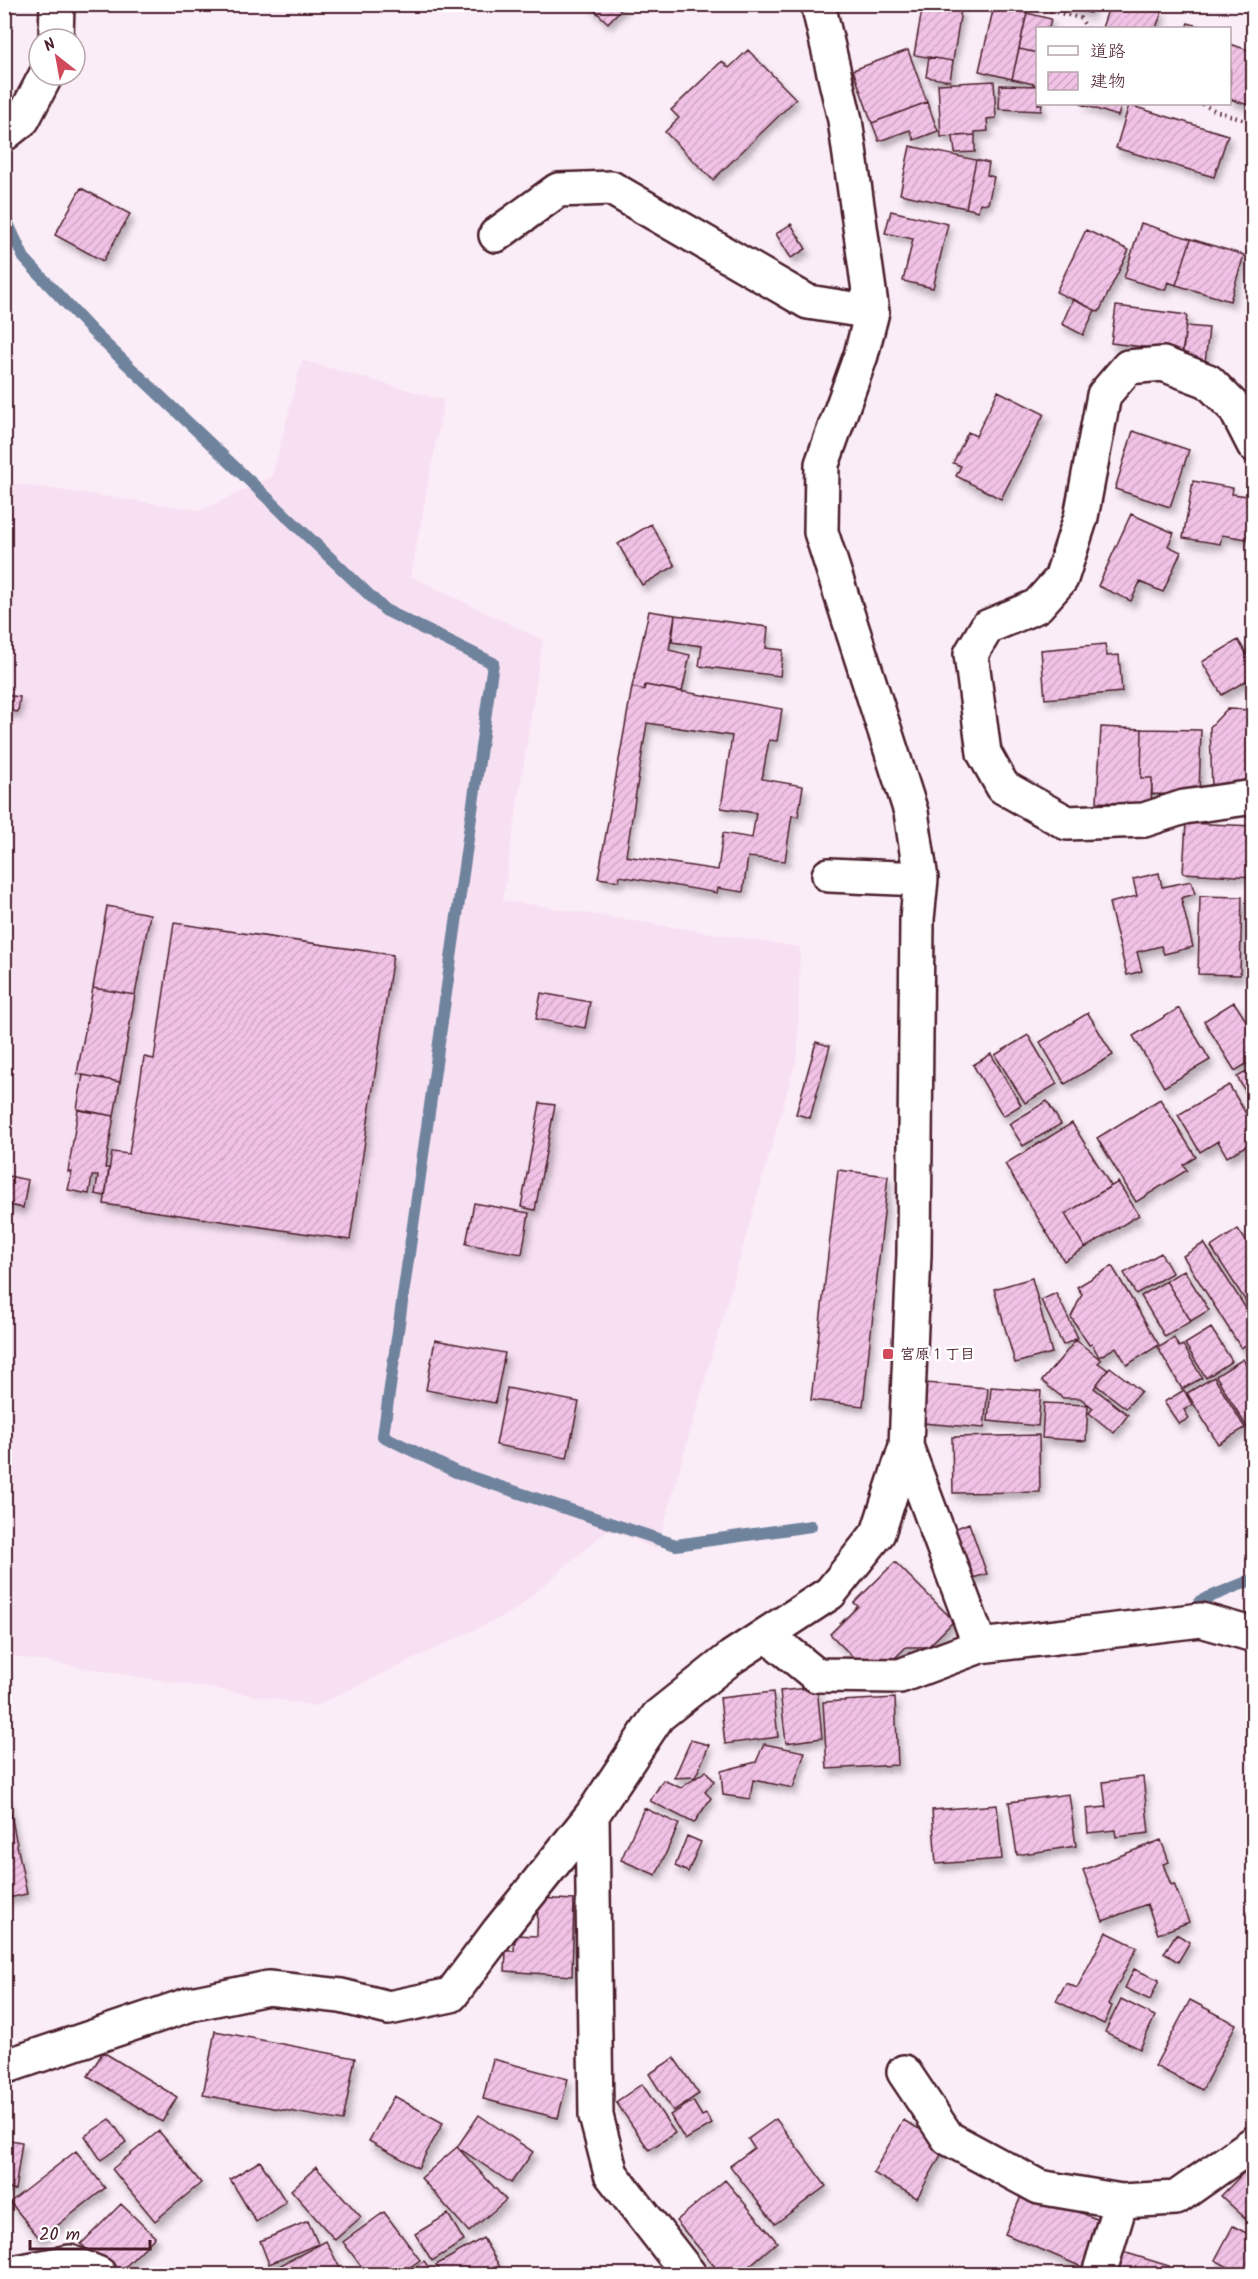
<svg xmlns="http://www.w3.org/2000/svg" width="1258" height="2279" viewBox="0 0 1258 2279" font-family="Kalam,'Klee One',sans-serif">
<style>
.built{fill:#f8e0f3}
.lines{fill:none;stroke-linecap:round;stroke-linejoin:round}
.stream{stroke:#70839d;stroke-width:12}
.building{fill:url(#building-hatch);stroke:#4a1f2b;stroke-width:1.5;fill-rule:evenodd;filter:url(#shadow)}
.minor-casing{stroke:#4a1f2b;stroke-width:38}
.path{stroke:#4a1f2b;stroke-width:4;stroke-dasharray:1.5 4.5;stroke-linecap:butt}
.minor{stroke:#fff;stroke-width:33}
.poi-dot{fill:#d1495b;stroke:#fff;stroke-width:2}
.labels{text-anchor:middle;stroke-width:5;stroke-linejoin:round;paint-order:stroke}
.poi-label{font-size:15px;font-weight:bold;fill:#4a1f2b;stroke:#fff;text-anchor:start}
</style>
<defs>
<pattern id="building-hatch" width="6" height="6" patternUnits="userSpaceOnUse" patternTransform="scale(1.5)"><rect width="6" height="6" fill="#f1c2e6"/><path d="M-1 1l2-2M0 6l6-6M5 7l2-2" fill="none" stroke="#d0a6c5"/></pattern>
<filter id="shadow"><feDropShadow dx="3.5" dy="6" stdDeviation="3" flood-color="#0004"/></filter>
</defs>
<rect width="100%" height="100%" fill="#fbedf8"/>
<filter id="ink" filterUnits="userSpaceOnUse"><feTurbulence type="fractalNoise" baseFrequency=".0167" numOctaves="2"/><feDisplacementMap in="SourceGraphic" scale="12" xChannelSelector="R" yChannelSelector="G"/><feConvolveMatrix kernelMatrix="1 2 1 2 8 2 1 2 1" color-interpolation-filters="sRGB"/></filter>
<g filter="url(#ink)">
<path class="built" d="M302 360 444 400 411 576 543 640 503 900 800 947 798 1054 657 1549 608 1530 514 1611 316 1706 5 1655 4 482 202 510 272 476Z"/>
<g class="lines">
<path class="stream" d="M4 215 24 258 92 331 385 610 493 663 383 1436 456 1472 676 1545 811 1526
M1200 1601 1254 1579"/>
</g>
<path class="building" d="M588 4H626L608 23Z
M923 4 961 10 953 61 914 55Z
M1058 4H1092L1090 13Z
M1110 4H1150L1149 8 1162 12 1156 28H1102Z
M994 6 1027 13 1012 79 979 71Z
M1027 13 1051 19 1049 28H1038V53L1019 49Z
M1188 23 1205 28H1186Z
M1230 44 1254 52V87L1248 105 1230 99Z
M1019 49 1038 53V85L1012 79Z
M748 50 796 99 713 180 665 132 679 118 671 110 722 61 729 68Z
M908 50 927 102 872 123 853 70Z
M929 57 953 61 950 81 926 77Z
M994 81 996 118 987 119 988 131 975 132V135L941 137 938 84Z
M1000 85 1038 86V104H1042L1041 111 999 109Z
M927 102 938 131 914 140 910 130 879 141 872 123Z
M1080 104H1122L1118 116Z
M1129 105 1228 135 1214 177 1116 148Z
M975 135V152L955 153 953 136Z
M910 146 976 160 966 208 900 194Z
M976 160 989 163 987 175 994 177 988 204 980 203 978 211 966 208Z
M81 188 130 214 103 261 55 235Z
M891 211 948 224 933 288 903 281 913 239 885 233Z
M1141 223 1191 239 1176 285 1168 282 1165 290 1124 278Z
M791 224 806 249 791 258 776 234Z
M1086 230 1129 250 1099 312 1056 292Z
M1191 239 1244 255 1230 301 1176 285Z
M1073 299 1095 310 1083 335 1062 324Z
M1116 306 1187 315 1183 352 1111 343Z
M1186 326 1209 328 1205 363 1181 361Z
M998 391 1044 414 1001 499 956 476 961 466 953 463 968 432 976 436Z
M1133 431 1189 450 1170 507 1115 489Z
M1193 481 1233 488 1232 494 1248 496V501L1254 502V540L1222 535 1220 544 1183 538Z
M1131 514 1174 533 1168 546 1181 552 1163 592 1140 582 1131 601 1098 586Z
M651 524 675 566 642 585 618 544Z
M649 611 675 615 669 650 690 655 682 692 645 685 644 690 632 687Z
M675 615 768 627 766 648 783 650 780 676 699 666 702 646 672 642Z
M1238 640 1254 666V676L1222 695 1202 662Z
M1105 644 1107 656 1119 655 1122 692 1045 699 1041 650Z
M645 685 782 709 777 741 769 740 762 779 803 786 798 817 792 815 785 861 748 857 743 892 718 888 717 893 620 876 619 881 598 878 632 687 644 690ZM647 723 732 736 721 808 756 813 752 838 723 833 718 870 626 856Z
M4 695 20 697 18 712 4 710Z
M1227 709 1254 710V781L1212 790 1210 727Z
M1101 727 1142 729 1141 778H1152L1151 804 1097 802Z
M1142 729 1201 730 1199 795 1152 794V778H1141Z
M1186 823 1254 826V877L1183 873Z
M1159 873 1162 887 1191 881 1195 894 1181 898 1193 947 1164 954 1161 946 1137 952 1142 971 1127 975 1109 903 1137 896 1133 879Z
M1253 894H1254V967H1249Z
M1200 896 1242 897 1240 975 1198 974Z
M107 906 150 914 135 995 93 988Z
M174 923 393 955 350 1240 104 1204 112 1152 129 1154 144 1057 154 1059Z
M93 988 135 995 120 1082 77 1074Z
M541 993 590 1002 585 1028 536 1019Z
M1234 1002 1254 1033V1059L1235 1071 1204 1021Z
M1179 1008 1210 1060 1164 1087 1133 1036Z
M1088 1013 1113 1055 1065 1084 1040 1042Z
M1028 1035 1057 1084 1025 1103 995 1055Z
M816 1042 830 1046 810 1118 796 1114Z
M991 1054 1021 1105 1003 1116 973 1065Z
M1254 1068V1093L1248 1096 1237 1077Z
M83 1075 120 1082 114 1116 77 1109Z
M1229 1085 1254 1127V1141L1227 1157 1218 1141 1200 1152 1178 1115Z
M1160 1099 1196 1157 1183 1165 1187 1170 1136 1202 1097 1138Z
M1047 1101 1061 1124 1023 1146 1009 1124Z
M540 1103 555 1105 535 1210 521 1207Z
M78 1110 114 1116 105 1168H109L105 1196 95 1194 98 1176H92L89 1194 68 1190 72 1172H68Z
M1072 1123 1111 1186 1065 1214 1085 1248 1064 1261 1005 1164Z
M838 1170 888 1176 863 1406 811 1400Z
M4 1175 28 1180 23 1208 4 1204Z
M1118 1182 1139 1215 1085 1248 1065 1214Z
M474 1203 529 1213 522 1254 466 1244Z
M1238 1229 1254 1253V1314L1211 1247Z
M1204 1243 1254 1321V1340L1241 1348 1183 1256Z
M1161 1253 1172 1273 1136 1294 1124 1273Z
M1112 1266 1159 1345 1127 1365 1116 1347 1099 1357 1092 1344 1089 1345 1071 1317 1082 1294 1077 1287Z
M1184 1270 1209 1310 1191 1321 1166 1281Z
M1032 1278 1052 1353 1015 1363 994 1289Z
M1166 1281 1191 1321 1165 1337 1141 1296Z
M1056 1293 1078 1338 1063 1345 1041 1300Z
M1211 1328 1232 1361 1206 1378 1185 1344Z
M1174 1338 1179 1347 1183 1345 1202 1378 1182 1389 1158 1348Z
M435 1340 505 1353 495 1403 426 1390Z
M1076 1340 1101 1360 1098 1363 1108 1370 1094 1388 1128 1415 1114 1433 1089 1413 1093 1408 1080 1398H1063L1042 1381Z
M1243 1359 1247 1367 1251 1365 1254 1369V1439L1216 1376Z
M1110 1367 1141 1391 1126 1408 1096 1385Z
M1214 1377 1245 1428 1218 1444 1187 1393Z
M925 1383 988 1388 984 1428 922 1423Z
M991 1387 1041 1391 1038 1426 988 1421Z
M507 1388 579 1402 567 1458 496 1445Z
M1184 1390 1192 1405 1184 1410 1189 1418 1179 1424 1164 1402Z
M1044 1403 1088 1405 1086 1441 1042 1438Z
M1039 1435 1040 1492 953 1493 952 1437Z
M969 1523 987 1574 969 1579 952 1530Z
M895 1562 954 1621 928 1647H906L890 1663 855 1659 830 1634 858 1606 854 1603Z
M817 1687 822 1738 786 1743 780 1691Z
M773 1692 778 1737 725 1744 720 1698Z
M895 1698 898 1765 827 1769 823 1702Z
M691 1740 709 1745 700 1767 695 1777 674 1778Z
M764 1744 805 1752 793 1788 753 1780 750 1799 723 1795 721 1771 756 1762Z
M706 1771 714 1781 705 1792 711 1798 694 1823 650 1801 663 1780 681 1788Z
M1143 1777 1149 1833 1116 1837 1115 1830 1088 1833 1086 1809 1106 1807 1103 1782Z
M1069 1794 1076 1846 1017 1855 1009 1802Z
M4 1795H7L27 1894 4 1899Z
M997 1805 1002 1859 936 1864 932 1810Z
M644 1808 679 1824 656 1875 621 1860Z
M687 1836 701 1842 688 1872 675 1866Z
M1161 1840 1169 1862 1163 1864 1171 1885 1174 1884 1189 1922 1158 1934 1147 1904 1103 1921 1083 1870Z
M538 1898 574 1900 572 1976 505 1971 506 1951H514L515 1935 537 1936Z
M1106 1932 1137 1947 1108 2004 1112 2006 1104 2024 1056 2001 1066 1983 1077 1988Z
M1176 1934 1190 1942 1178 1962 1164 1953Z
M1134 1969 1159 1980 1150 2000 1125 1988Z
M1121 1999 1155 2016 1140 2049 1105 2032Z
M1190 2000 1236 2024 1202 2090 1155 2066Z
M215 2031 355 2058 343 2121 203 2095Z
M103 2052 177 2097 162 2122 88 2076Z
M674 2058 699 2094 673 2111 649 2074Z
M493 2059 568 2079 558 2118 483 2099Z
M642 2084 675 2133 649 2150 616 2102Z
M394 2096 443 2123 418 2168 369 2141Z
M693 2101 702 2116 706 2114 712 2124 685 2140 670 2115Z
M479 2115 533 2152 511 2183 457 2147Z
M110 2119 126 2142 101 2160 85 2136Z
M776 2119 826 2186 775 2224 730 2166 754 2148 748 2139Z
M903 2120 947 2144 917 2198 873 2173Z
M159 2131 201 2183 155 2221 112 2169Z
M4 2139 22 2142 15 2190 4 2188Z
M457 2147 506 2200 469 2232 421 2178Z
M76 2151 105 2188 40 2239 10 2202Z
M260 2161 286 2202 256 2222 230 2179Z
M1254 2162V2226L1221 2196Z
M316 2167 361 2217 335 2240 291 2190Z
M725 2180 777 2242 740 2274H721L676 2221Z
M1024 2189 1101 2221 1082 2267 1005 2234Z
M121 2204 155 2237 118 2274H113L81 2244Z
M384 2212 420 2260 400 2274H367L343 2242Z
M448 2214 464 2241 432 2261 415 2234Z
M308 2221 318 2244 269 2264 260 2241Z
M1233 2226 1254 2237V2269L1251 2274H1241L1215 2260Z
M483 2238 504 2274H442L436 2265Z
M326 2241 343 2274H281L277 2267Z
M1120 2251 1169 2266 1167 2274H1113Z
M424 2261 434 2274H406Z"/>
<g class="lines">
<defs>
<path id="minor" d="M56 39 57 4
M4 134 23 119 46 75
M496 235 558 190 611 188 808 302 872 312
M1254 445 1235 408 1208 381 1163 364 1128 367 1104 395 1081 517 1061 579 1037 606 987 627 971 654 984 753 1003 787 1067 823 1144 820 1184 807 1254 797
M829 875 921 879
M906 1446 980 1646
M767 1635 816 1675 900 1676 980 1646 1201 1620 1254 1635
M592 1815 596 2116 611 2174 689 2274
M4 2067 191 2004 268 1988 341 1996 389 2008 451 1995 499 1931 592 1815 658 1716 732 1657 830 1593 878 1533 906 1446 914 1254 917 919 921 879 911 812 821 532 822 464 861 355 872 312 845 120 818 4
M904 2072 948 2138 1039 2187 1121 2201
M7 2274 70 2262 99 2274
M1099 2274 1121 2201 1176 2198 1254 2143"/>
</defs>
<use href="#minor" class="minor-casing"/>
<path class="path" d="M1021 4 1080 18 1087 28
M1202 104 1216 111 1254 123"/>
<use href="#minor" class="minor"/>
</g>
</g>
<rect class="poi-dot" x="882" y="1348" width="12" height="12" rx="3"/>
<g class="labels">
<g class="poi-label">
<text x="900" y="1359">宮原１丁目</text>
</g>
</g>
<rect width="1258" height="2279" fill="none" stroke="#fff" stroke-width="24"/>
<rect x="12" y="12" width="1234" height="2255" fill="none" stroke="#4a1f2b" stroke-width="2" filter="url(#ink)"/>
<rect x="1036" y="27" width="195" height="78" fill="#ffffff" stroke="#b7a5aa" stroke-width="1.5"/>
<rect x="1048" y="46" width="30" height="9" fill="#ffffff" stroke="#b7a5aa" stroke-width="1.5"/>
<text x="1090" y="57" font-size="18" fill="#4a1f2b">道路</text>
<rect x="1048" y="72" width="30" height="18" fill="url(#building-hatch)" stroke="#b7a5aa" stroke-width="1.5"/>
<text x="1090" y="87" font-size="18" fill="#4a1f2b">建物</text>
<g transform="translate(57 57) rotate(329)"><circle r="28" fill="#ffffff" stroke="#b7a5aa" stroke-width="1.5"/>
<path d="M0-4.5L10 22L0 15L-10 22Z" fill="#d1495b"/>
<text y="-9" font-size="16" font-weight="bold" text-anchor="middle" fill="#4a1f2b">N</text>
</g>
<path d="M30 2240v9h120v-9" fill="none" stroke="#4a1f2b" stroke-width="3"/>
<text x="39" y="2240" font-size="18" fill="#4a1f2b" stroke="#ffffff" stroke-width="4.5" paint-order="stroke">20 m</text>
</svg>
